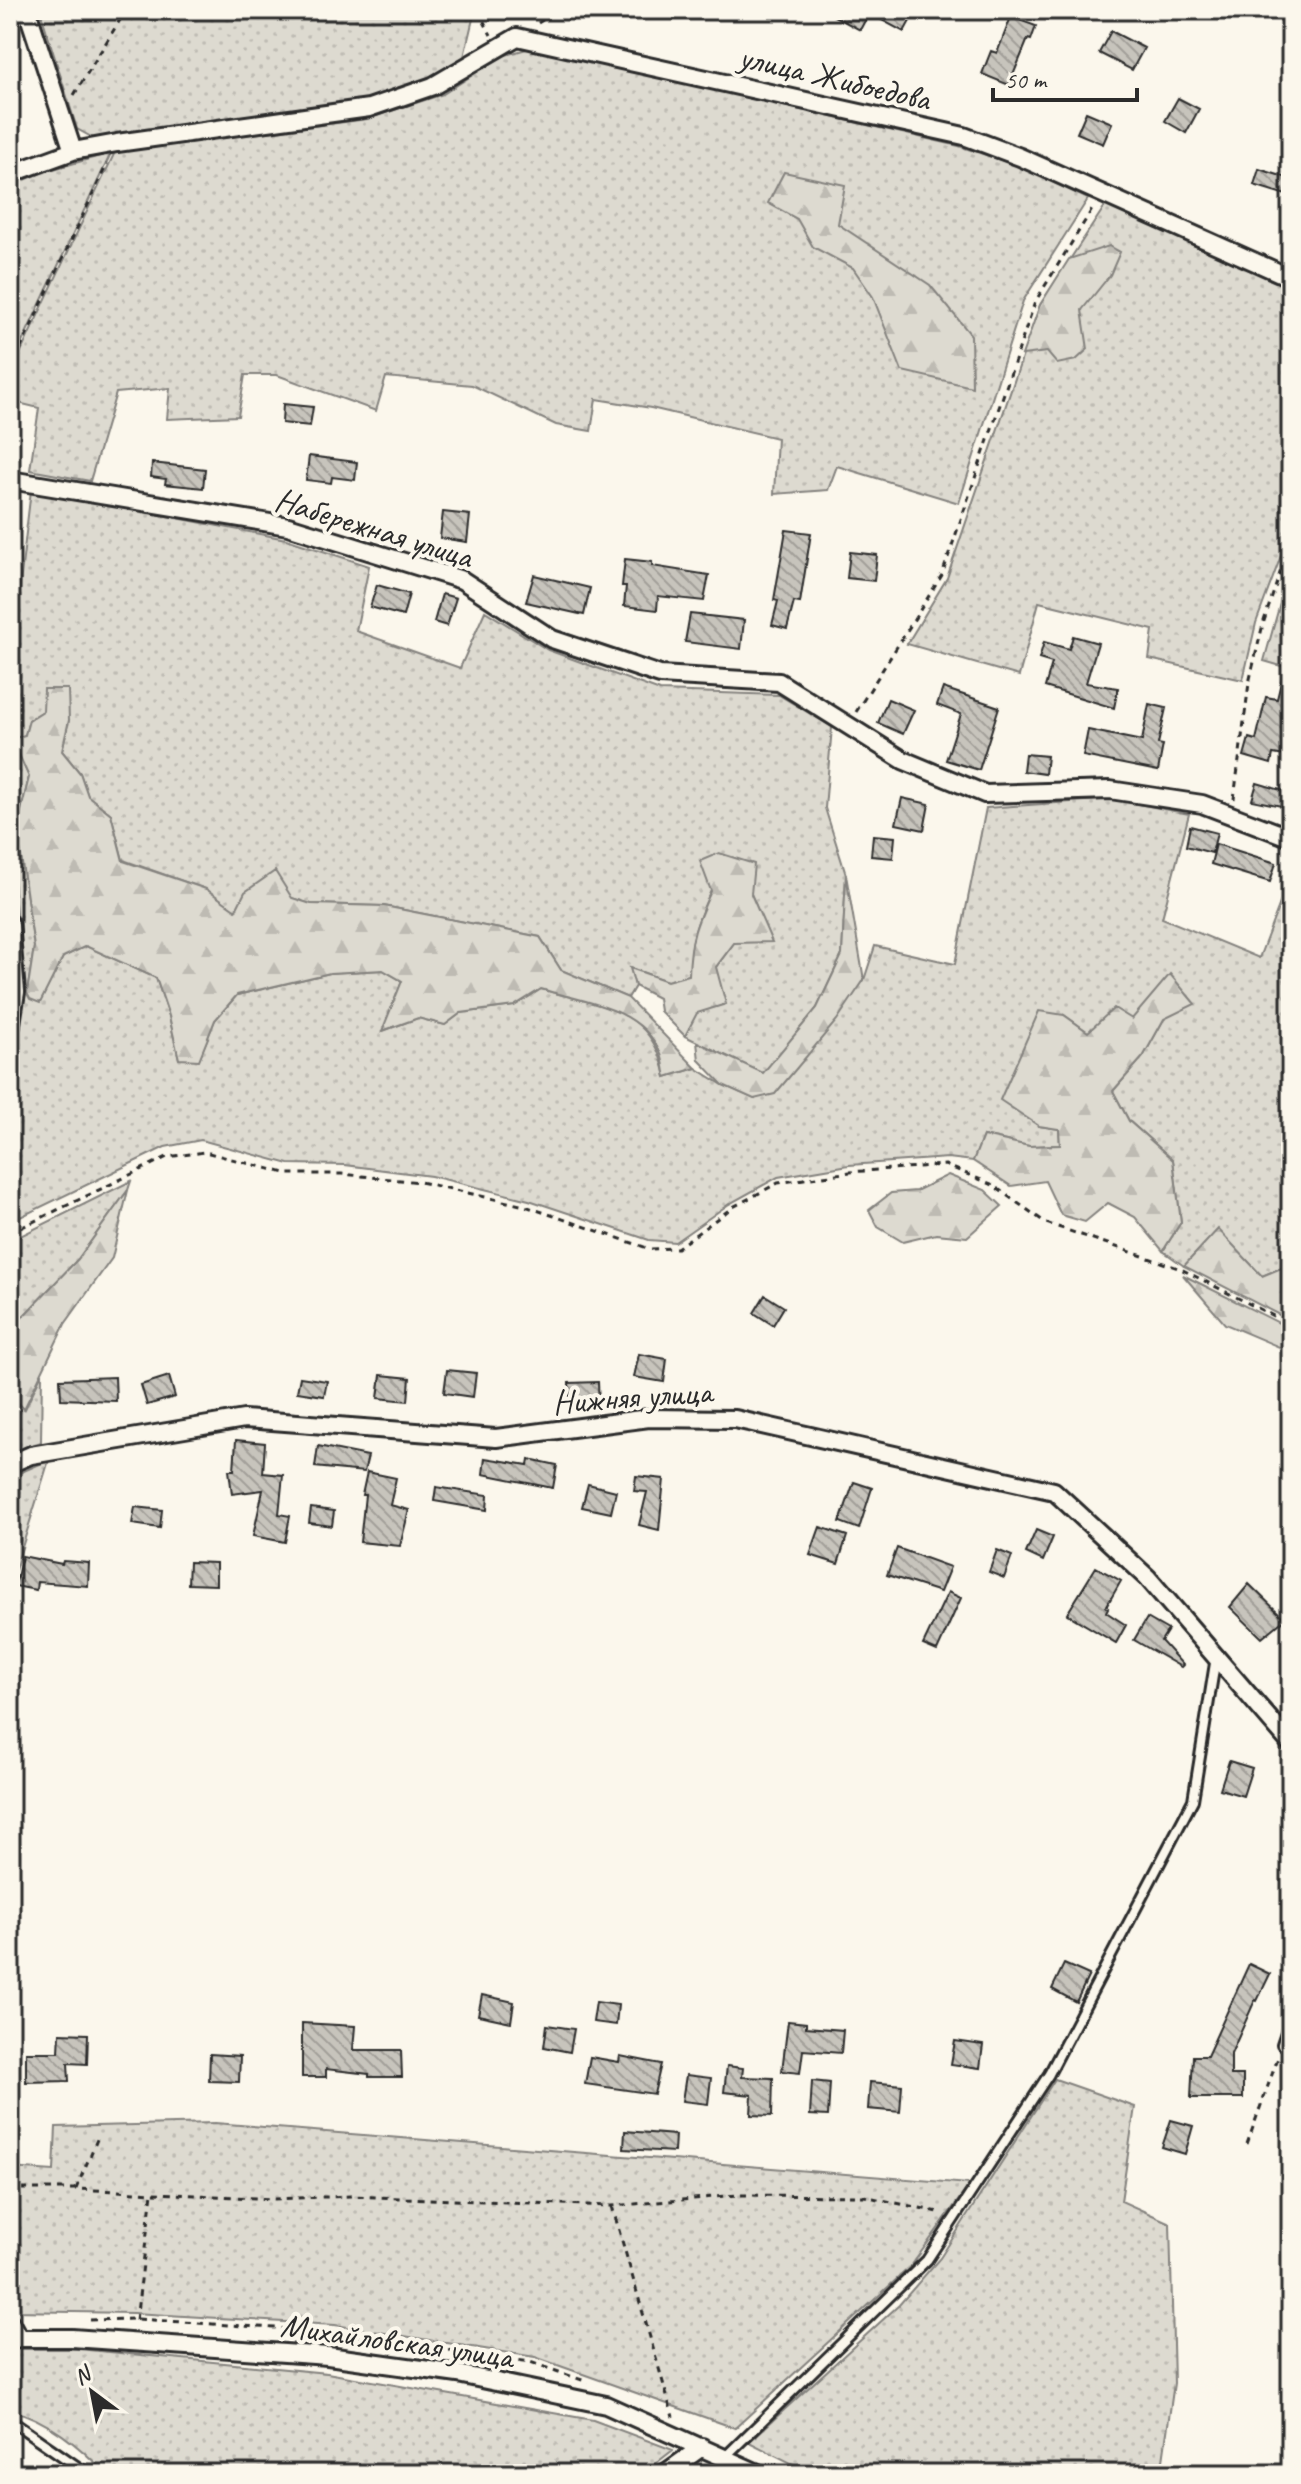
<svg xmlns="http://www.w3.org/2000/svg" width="1301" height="2484" viewBox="0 0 1301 2484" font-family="Caveat,sans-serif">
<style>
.grass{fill:url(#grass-dots);stroke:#84827e;stroke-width:2}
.forest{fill:url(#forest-firs);stroke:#84827e;stroke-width:2}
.building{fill:url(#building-back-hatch);stroke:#2b2b2b;stroke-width:2}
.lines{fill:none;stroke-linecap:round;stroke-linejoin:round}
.service-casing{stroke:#2b2b2b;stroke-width:14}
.minor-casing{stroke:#2b2b2b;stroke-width:22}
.path{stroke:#2b2b2b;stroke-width:3;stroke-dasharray:6 6;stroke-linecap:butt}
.service{stroke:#fbf7ec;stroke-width:8}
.minor{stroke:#fbf7ec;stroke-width:16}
.labels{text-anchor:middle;stroke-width:8;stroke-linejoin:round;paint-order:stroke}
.street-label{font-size:34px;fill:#2b2b2b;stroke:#fbf7ec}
</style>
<defs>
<pattern id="grass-dots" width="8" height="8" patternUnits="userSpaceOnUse" patternTransform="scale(2)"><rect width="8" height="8" fill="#dddad0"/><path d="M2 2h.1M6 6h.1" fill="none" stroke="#bebbb3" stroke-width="1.8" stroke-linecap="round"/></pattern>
<pattern id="forest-firs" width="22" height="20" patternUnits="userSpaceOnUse" patternTransform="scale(2)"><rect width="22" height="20" fill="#dddad0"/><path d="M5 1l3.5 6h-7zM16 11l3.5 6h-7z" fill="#bebbb3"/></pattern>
<pattern id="building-back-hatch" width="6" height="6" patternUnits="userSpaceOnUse" patternTransform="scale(2)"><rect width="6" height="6" fill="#c7c4bc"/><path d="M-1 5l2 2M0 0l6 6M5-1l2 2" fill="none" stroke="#a29f99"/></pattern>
</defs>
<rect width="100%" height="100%" fill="#fbf7ec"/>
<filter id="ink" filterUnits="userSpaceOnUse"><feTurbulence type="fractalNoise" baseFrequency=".0125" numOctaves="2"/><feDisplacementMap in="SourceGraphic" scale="16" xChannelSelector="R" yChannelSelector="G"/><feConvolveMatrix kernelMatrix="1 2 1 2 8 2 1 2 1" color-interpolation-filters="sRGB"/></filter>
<g filter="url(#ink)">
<path class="grass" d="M40 10H475L464 57 429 80 361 102 95 139 77 129Z
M530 48 959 146 1019 166 1088 199 1023 301 959 503 837 466 828 490 774 494 777 438 651 408 596 399 591 431 556 425 472 385 386 377 376 411 277 375H245L238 416 167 419 170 388 116 393 90 481 30 470 39 408 10 401V375L115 152 367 119 443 94 502 56Z
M111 153 10 368V186L46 171Z
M1107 203 1291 284V529L1256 623 1243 680 1149 659 1153 630 1039 602 1019 676 907 644 947 578 1040 305Z
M31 490 286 539 369 566 356 631 460 668 485 611 548 650 660 691 779 695 832 727 825 808 846 875 842 955 817 1008 763 1074 685 1036 716 967 758 911 751 894 711 891C696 922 690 941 690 975L667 981 631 968 635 986 628 998 561 970 540 937 384 906 311 904 292 898 236 911 205 889 123 860 111 814 88 796 80 773 62 751 69 720 43 711 29 720 25 735 12 740 29 777 17 828 34 947 27 993 40 1002 63 957 86 946 156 978 169 1016 179 1059H199L215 1020 237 995 330 973 383 970 402 981 383 1031 418 1018 445 1025 461 1013 514 1006 541 989C602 1008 651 1005 666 1077L696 1068 723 1085 755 1099 864 980 875 946 955 964 986 808 1114 799 1189 814 1162 918 1259 958 1291 874V1264L1262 1276 1218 1230 1184 1266 1163 1251 1181 1222 1173 1160 1129 1121 1113 1091 1143 1057 1164 1019 1131 1020 1088 1032 1064 1015 1038 1126 1059 1129 1060 1145 1029 1146 983 1136 973 1161 948 1158 849 1165 778 1177 729 1204 675 1242 649 1240 529 1200 431 1176 345 1165 289 1164 201 1140 165 1147 10 1222V1079L23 997 10 843V669Z
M1291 564V669L1264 661Z
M131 1181 128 1190 78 1259 10 1330V1241Z
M42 1373 41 1442 10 1454V1394L25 1409Z
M49 1460 11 1583H10V1477Z
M1055 2079 1135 2107 1121 2201 1170 2223 1174 2383 1161 2474H813L749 2442 899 2305 940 2258Z
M215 2123 970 2184 911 2266 735 2428 535 2357 335 2325 133 2313 13 2311 10 2307V2168L54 2171 56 2127Z
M19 2349H78L327 2373 593 2420 673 2450 642 2474H106C81 2447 46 2418 10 2410V2352Z"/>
<path class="forest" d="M784 172 845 185 838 224 930 285 971 335 972 387 902 371 873 297 853 268 813 247 797 219 768 203Z
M1109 246 1120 252 1110 275 1082 310 1088 349 1076 360 1057 364 1047 352 1022 355 1040 305 1069 259Z
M44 689H68L69 720 62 751 80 773 88 796 111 814 123 861 206 889 236 910 245 892 275 871 292 898 311 904 384 906 540 937 561 970 628 998 696 1068 666 1077C664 1070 664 1060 660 1052 640 1007 584 1002 541 989L514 1006 461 1013 445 1025 418 1018 382 1031 402 981 383 970 330 973 237 995 215 1020 199 1060 179 1059 169 1016 156 978 86 946 63 957 40 1003 30 999 27 993 34 947 17 828 29 777 12 739 25 735 29 720 43 711Z
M719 853 754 864 751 894 772 942 734 943 716 967 726 1004 697 1013 685 1036 660 1011 658 998 635 986 630 968 667 981 689 975C690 938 696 924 711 891L700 861Z
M846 875 864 980 837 1020 775 1094 754 1099 723 1085 699 1060 697 1042 763 1073 817 1008 842 955Z
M1170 974 1195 1004 1164 1019 1143 1057 1113 1091 1129 1121 1173 1160 1181 1222 1163 1251 1135 1217 1108 1203 1085 1222 1061 1215 1045 1181 1011 1186 973 1161 983 1136 1029 1146 1060 1145 1059 1129 1039 1126 1000 1100 1039 1011 1064 1015 1088 1032 1114 1008 1132 1019Z
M948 1175 985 1190 1002 1206 967 1237 936 1234 903 1242 878 1227 869 1210 891 1193 916 1191Z
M128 1190 112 1258 65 1324 24 1409 10 1394V1330L78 1259Z
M1218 1229 1262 1276 1291 1264V1321L1184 1266Z
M1183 1275 1291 1329V1352L1225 1324Z"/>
<path class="building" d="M823 10H916L904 32 869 13 860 30Z
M1011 17 1036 26 1031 40 1028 39 1009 85 982 74 991 51 997 53Z
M1111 31 1144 48 1132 70 1099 53Z
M1178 98 1199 109 1186 133 1165 121Z
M1086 112 1112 123 1103 144 1077 133Z
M1259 169 1291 179 1286 195 1254 185Z
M283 404 313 407 310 426 282 423Z
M309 456 357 462 355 480 332 477 331 483 306 480Z
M152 463 205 469 203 488 165 484 166 479 151 477Z
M443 512 470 515 467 542 440 538Z
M786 530 811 533 800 603 794 602 787 629 772 625 778 601 774 600Z
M850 552 877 555 874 581 847 578Z
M625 559 652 562V566L709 575 704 601 658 596 657 610 624 606 626 586H622Z
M534 575 590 588 584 615 526 602Z
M377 585 409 594 403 616 370 607Z
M442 594 456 598 447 626 434 622Z
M690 614 744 620 741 649 685 642Z
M1073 636 1098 643 1086 683 1118 688 1114 708 1045 687 1052 663 1039 659 1044 642 1069 649Z
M1285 666 1291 667V757L1273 754 1271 764 1244 756 1249 738 1256 740 1266 697 1277 699Z
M943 688 999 707 979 770 946 760 961 714 937 705Z
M888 699 914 710 903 734 878 723Z
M1149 704 1166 708 1158 744 1163 745 1158 771 1083 756 1088 730 1142 741Z
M1025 754 1047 756 1045 774 1023 771Z
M1257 783 1291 793V808L1252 800Z
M902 798 929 804 924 830 896 824Z
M1190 826 1217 833 1212 853 1186 846Z
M873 835 895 837 893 858 871 856Z
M1216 844 1276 863 1270 882 1211 864Z
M765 1295 784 1307 773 1325 754 1313Z
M639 1354 667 1359 664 1382 634 1377Z
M447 1370 476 1373 473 1397 444 1393Z
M381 1375 410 1378 408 1401 378 1398Z
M169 1376 175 1397 147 1405 141 1385Z
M115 1377 116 1401 61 1399 60 1379Z
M300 1377 327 1381 324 1396 297 1392Z
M598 1382 599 1406 570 1407 569 1383Z
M236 1440 265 1443 263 1473 283 1475 279 1514 290 1516 285 1542 253 1536 263 1490 232 1494 229 1470H234Z
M318 1446 368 1456 364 1472 315 1467Z
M485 1458 528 1465 529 1459 557 1465 553 1488 483 1474Z
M367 1472 396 1478 390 1505 409 1510 400 1546 360 1542 365 1495H362Z
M636 1476 664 1479 659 1530 639 1525 647 1492 634 1491Z
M854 1482 872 1488 859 1529 840 1522Z
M588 1484 616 1491 611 1513 582 1507Z
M436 1487 488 1495 487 1510 434 1501Z
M135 1507 162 1510 160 1528 132 1524Z
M311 1508 334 1511 332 1526 309 1523Z
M820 1527 847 1536 838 1564 810 1555Z
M1036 1530 1053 1537 1043 1561 1026 1553Z
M897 1548 950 1567 940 1592 887 1575Z
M997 1550 1012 1556 1004 1578 989 1572Z
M22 1556 62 1564 63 1561 89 1563 88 1586 37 1582 36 1590 15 1586Z
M189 1562 216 1563V1585L188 1584Z
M1096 1567 1121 1581 1106 1607 1108 1608 1106 1612 1126 1625 1116 1643 1067 1614Z
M1249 1584 1285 1619 1262 1638 1230 1607Z
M948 1592 961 1598 937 1651 923 1645Z
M1147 1618 1168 1630 1161 1641 1183 1665 1181 1667 1134 1640Z
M1229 1761 1252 1768 1243 1796 1220 1789Z
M1064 1964 1089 1975 1076 2002 1052 1989Z
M1249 1964 1270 1974 1257 2001 1255 2000 1231 2054V2075H1243V2098H1191L1193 2056H1207Z
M482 1995 514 2002 511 2022 478 2015Z
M596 2002 618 2005 616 2025 593 2022Z
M788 2021 806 2023V2027L843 2030 841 2053 803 2050 800 2073 782 2071Z
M302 2023 355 2026 353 2050H401L402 2077H369V2074L326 2069V2077H302Z
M547 2025 574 2029 570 2052 544 2047Z
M60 2033 88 2034 87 2064 68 2063 69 2081 26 2082V2052H59Z
M955 2041 983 2045 980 2068 951 2064Z
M210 2054 240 2056 239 2082 209 2081Z
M620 2056 661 2064 654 2094 585 2084 590 2057 619 2062Z
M727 2066 743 2068 742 2077 773 2078 772 2116 751 2115 752 2095 724 2092Z
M686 2075 711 2078 708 2104 682 2101Z
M812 2081 830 2083 828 2116 810 2115Z
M870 2082 902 2085 900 2112 868 2109Z
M1171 2120 1193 2126 1185 2154 1162 2147Z
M625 2131 675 2135 674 2152 624 2149Z"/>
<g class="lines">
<defs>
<path id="service" d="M1282 2044 1291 2017
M10 2420 88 2474
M725 2457 927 2260 1049 2074 1193 1800 1216 1657"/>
<path id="minor" d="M27 10 73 151
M10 174 73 151 117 143 369 108 433 86 517 37 964 136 1020 157 1291 278
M10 480 288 526 462 580 552 639 660 675 779 682 903 760 985 794 1110 790 1202 804 1291 838
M10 924 16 992 10 1030
M10 1464 31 1455 244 1419 496 1438 649 1418 735 1419 1054 1491 1147 1577 1291 1744
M10 2322 19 2338
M10 2341 19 2338H72L328 2356 458 2374 606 2405 760 2474
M664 2474 702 2447"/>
</defs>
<use href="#service" class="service-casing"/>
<use href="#minor" class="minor-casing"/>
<path class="path" d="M481 10 480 14 491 35
M538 23 558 10
M74 95 126 10
M10 371 107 164
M856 712 942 575 1035 302 1093 208
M1234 799 1249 683 1263 624 1291 540
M10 1233 167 1157 205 1152 289 1174H342L420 1182 525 1206 650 1249 677 1248 733 1207 778 1183 850 1172 945 1165 991 1184 1046 1223 1181 1269 1291 1325
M1247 2144 1279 2055
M10 2189H76L274 2199 350 2196 612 2206 738 2195 864 2196 943 2213
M76 2189 98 2137
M612 2206 673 2417
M90 2320 137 2319 320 2331 530 2362 588 2382
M136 2320 152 2193
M774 2464 795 2474"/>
<use href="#service" class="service"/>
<use href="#minor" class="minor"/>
</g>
</g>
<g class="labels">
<g class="street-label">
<text transform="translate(835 77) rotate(13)" y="12">улица Жибоедова</text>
<text transform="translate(374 527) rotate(17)" y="12">Набережная улица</text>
<text transform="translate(632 1396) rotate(-4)" y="12">Нижняя улица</text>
<text transform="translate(397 2340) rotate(8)" y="12">Михайловская улица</text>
</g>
</g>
<rect width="1301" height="2484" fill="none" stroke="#fbf7ec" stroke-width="40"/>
<rect x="20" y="20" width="1261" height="2444" fill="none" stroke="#2b2b2b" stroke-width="3" filter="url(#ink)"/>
<g transform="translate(92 2392) rotate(328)" stroke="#fbf7ec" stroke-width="6" paint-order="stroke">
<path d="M0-6L14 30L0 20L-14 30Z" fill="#2b2b2b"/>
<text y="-12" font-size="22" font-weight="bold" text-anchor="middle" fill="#2b2b2b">N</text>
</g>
<path d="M993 88v12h144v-12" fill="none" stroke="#2b2b2b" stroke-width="4"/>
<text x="1005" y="88" font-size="24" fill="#2b2b2b" stroke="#fbf7ec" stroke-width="6" paint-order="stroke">50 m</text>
</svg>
